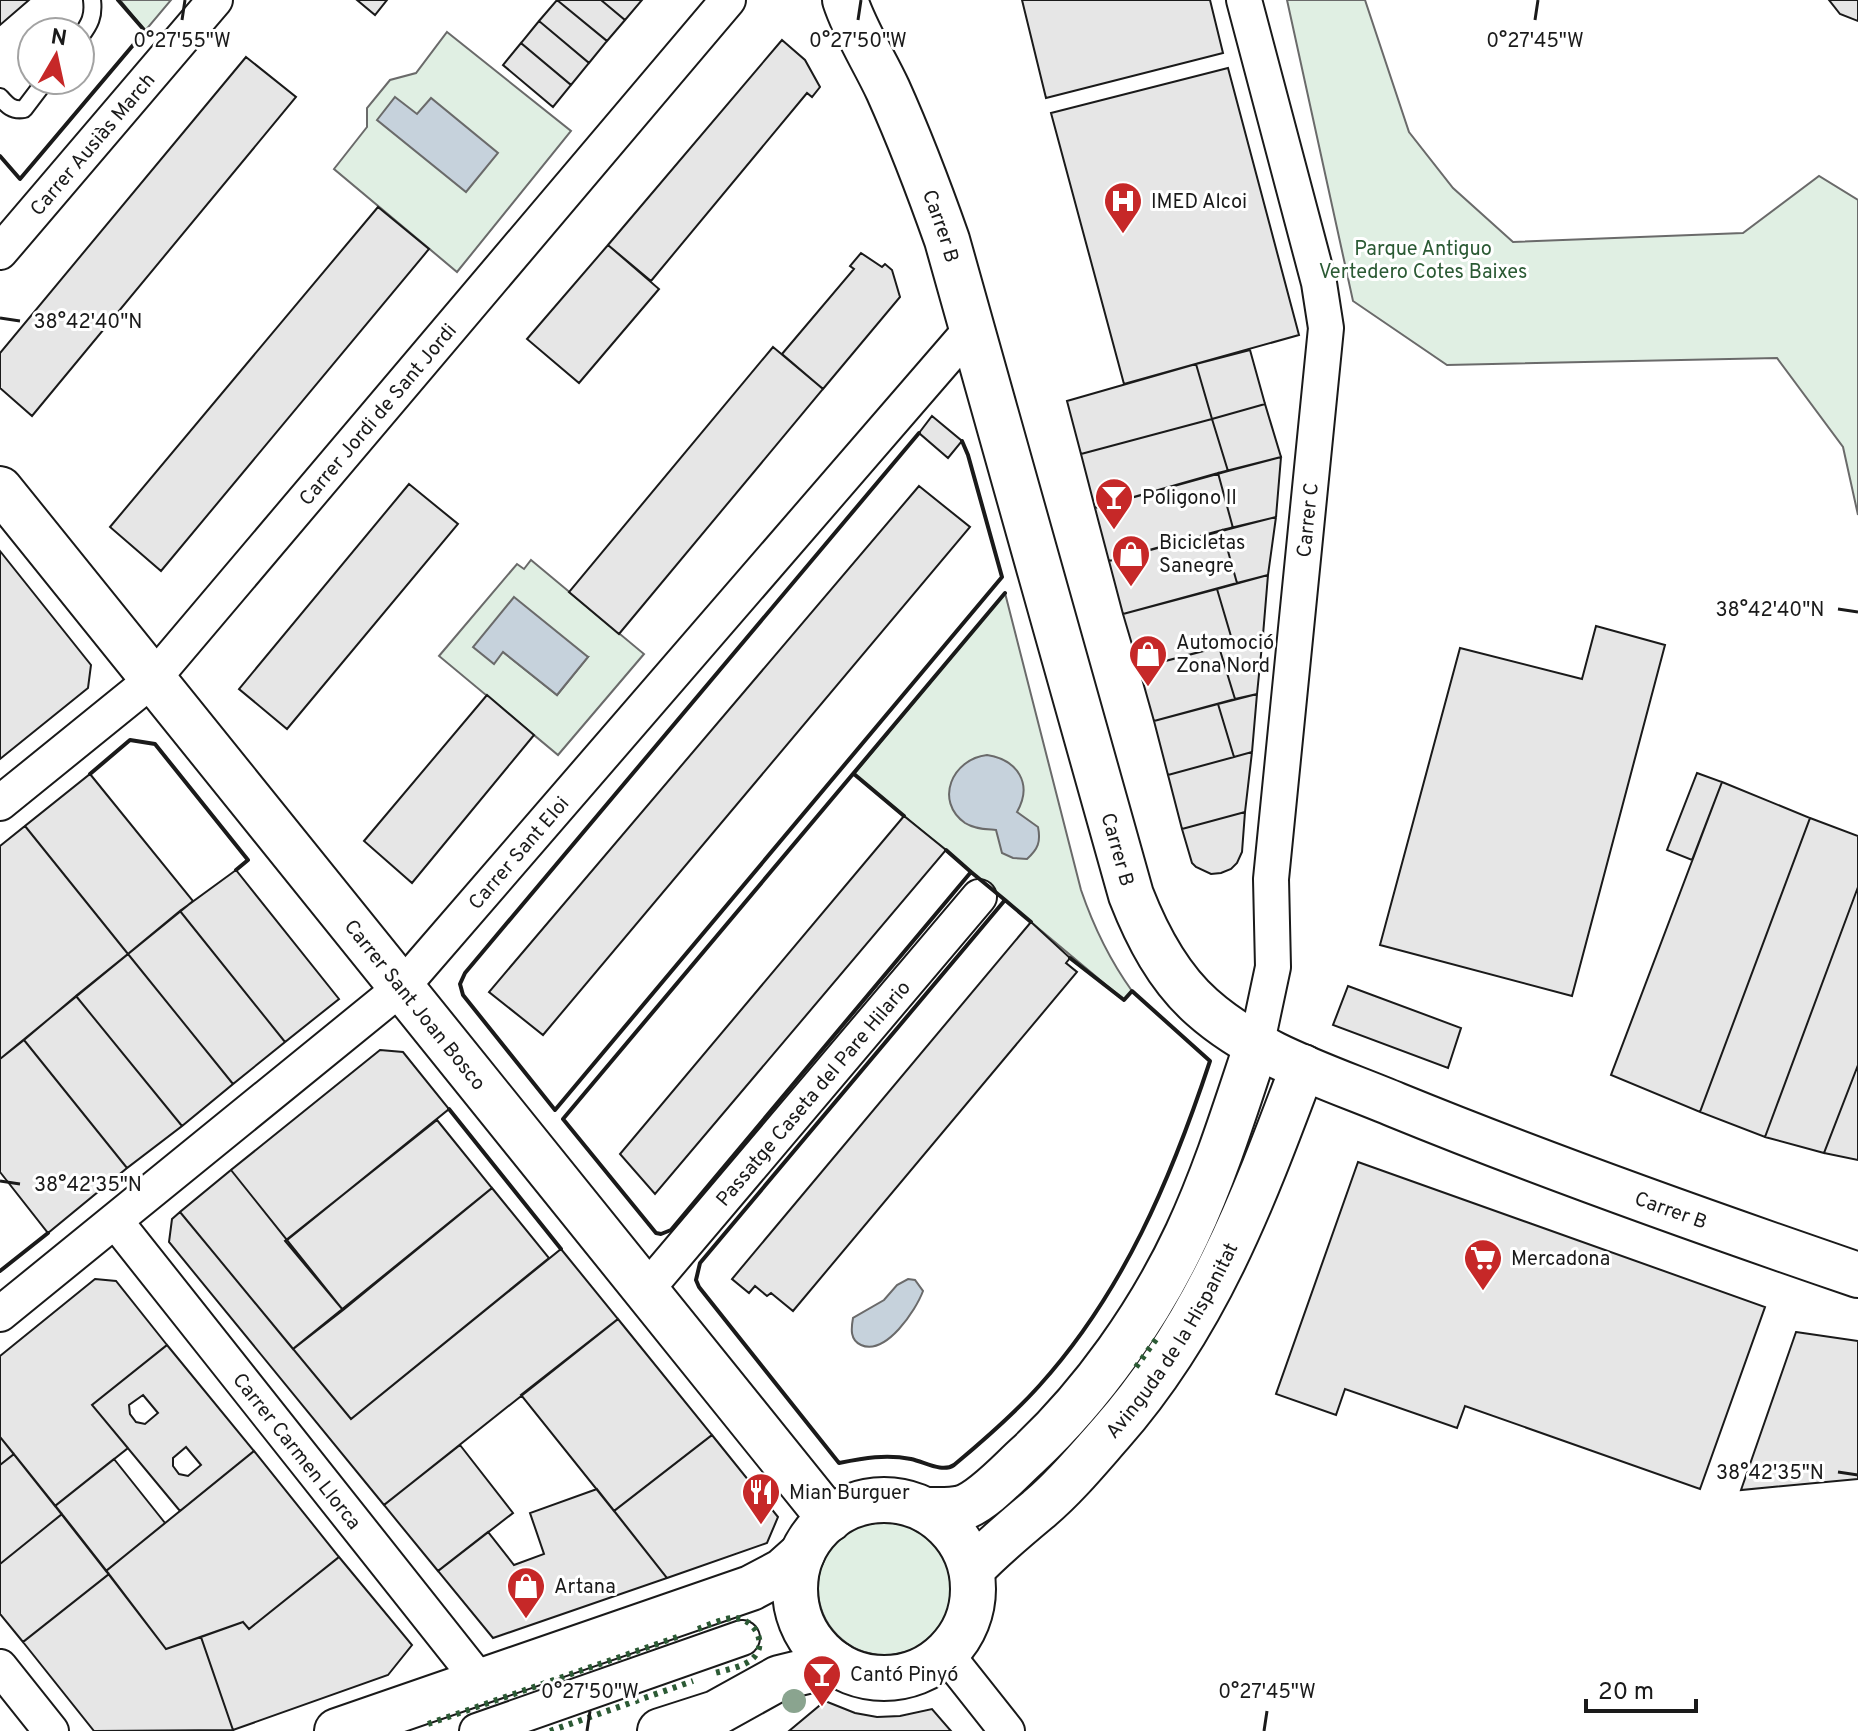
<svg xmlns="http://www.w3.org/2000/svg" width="1858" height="1731" viewBox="0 0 1858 1731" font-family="Overpass,sans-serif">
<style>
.green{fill:#e0efe3;stroke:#6a6a6a;stroke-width:2;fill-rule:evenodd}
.water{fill:#c6d2dc;stroke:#6a6a6a;stroke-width:2}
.building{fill:#e6e6e6;stroke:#1a1a1a;stroke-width:2;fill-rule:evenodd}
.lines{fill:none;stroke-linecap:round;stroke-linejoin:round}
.lane-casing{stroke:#1a1a1a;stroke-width:20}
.street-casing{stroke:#1a1a1a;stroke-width:38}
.secondary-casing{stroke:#1a1a1a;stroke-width:48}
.lane{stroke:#fff;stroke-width:16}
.street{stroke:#fff;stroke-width:34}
.secondary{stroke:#fff;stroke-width:44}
.hedge{stroke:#2b5a34;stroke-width:6;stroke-dasharray:4 6;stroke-linecap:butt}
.wall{stroke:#1a1a1a;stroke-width:4}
.tree{fill:#8aa48f}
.ticks{fill:none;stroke:#1a1a1a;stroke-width:3}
.labels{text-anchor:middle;stroke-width:6;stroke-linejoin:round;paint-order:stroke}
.street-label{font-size:20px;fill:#1a1a1a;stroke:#fff}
.poi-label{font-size:20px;fill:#1a1a1a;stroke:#fff;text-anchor:start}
.park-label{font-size:20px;fill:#2b5a34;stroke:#fff}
.ticks-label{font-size:20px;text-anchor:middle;fill:#1a1a1a;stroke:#fff;stroke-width:6;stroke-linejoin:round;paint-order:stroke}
</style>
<rect width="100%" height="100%" fill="#fff"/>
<path class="green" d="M120 0H171L145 31Z
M1287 0H1365L1409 132 1453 188 1513 242 1743 233 1819 176 1858 200V515L1843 447 1777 358 1447 365 1353 301Z
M447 32 571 131 457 272 334 169 367 127V108L390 80 416 73Z
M531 560 644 654 558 755 439 656 517 564 524 569ZM503 652 588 657 557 695Z
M1005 593 1081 890C1094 928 1109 959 1132 991L1124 1000 854 774Z
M818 1588a67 67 0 1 1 134 0a67 67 0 1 1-134 0Z"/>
<path class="water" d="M395 97 417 114 431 98 498 153 466 192 377 120Z
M514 597 588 657 557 695 503 652 494 664 473 647Z
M987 755C1018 760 1033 784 1017 812L1038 827C1041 842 1038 849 1027 859L1013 858 1002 853 996 830C986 829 974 829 965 823 934 801 952 759 987 755Z
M908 1279 915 1280 923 1291C916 1310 886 1356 861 1345 850 1340 851 1329 853 1318L884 1300 897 1285Z"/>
<path class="building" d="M0 0H29L0 25Z
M357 0H387L375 15Z
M557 0H601L625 20 607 41Z
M557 0 607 41 589 63 539 21Z
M601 0H642L625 20Z
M1022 0H1210L1223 53 1046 98Z
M1829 0H1858V21L1840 14Z
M539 21 589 63 571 85 521 43Z
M782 40 805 60 820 87 812 97 807 93 651 281 608 245Z
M521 43 571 85 553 107 503 65Z
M246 57 296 97 32 416 0 388V353Z
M1228 68 1299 335 1124 384 1051 113Z
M378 207 429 249 161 571 110 527Z
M608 245 659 289 579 383 527 339Z
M861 253 882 267 885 264 892 270 900 297 823 389 782 354 854 269 850 266Z
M773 347 823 389 619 634 569 592Z
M1250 350 1265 404 1212 419 1196 364Z
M1196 364 1212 419 1081 454 1067 401Z
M1265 404 1281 457 1228 471 1212 419Z
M932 416 962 441 948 458 919 433Z
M1212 419 1228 471 1095 508 1081 454Z
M1281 457 1276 517 1233 528 1218 473Z
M1218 473 1233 528 1109 561 1095 508Z
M409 484 458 524 287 729 239 689Z
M919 486 970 527 543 1035 489 992Z
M1276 517 1268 575 1237 583 1222 530Z
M1222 530 1237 583 1123 614 1109 561Z
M0 551 91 665 88 688 0 759Z
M1268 575 1263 635 1233 643 1217 589Z
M1217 589 1233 643 1139 668 1123 614Z
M1596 626 1665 645 1572 996 1380 945 1460 648 1582 679Z
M1263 635 1257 694 1235 699 1219 647Z
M1219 647 1235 699 1154 721 1139 668Z
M1257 694 1252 752 1234 757 1218 704Z
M487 695 534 735 412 883 364 841Z
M1218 704 1234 757 1168 775 1154 721Z
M1252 752 1245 812 1182 829 1168 775Z
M1697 773 1722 782 1692 860 1667 850Z
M90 774 193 901 128 954 25 826Z
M1722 782 1810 818 1700 1112 1611 1075Z
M1245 812 1242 852 1237 863 1231 869 1221 873 1211 874 1196 867 1192 863 1182 829Z
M904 816 946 850 655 1194 620 1154Z
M1810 818 1858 836V887L1765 1137 1700 1112Z
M25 826 128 954 0 1059V846Z
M236 870 339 999 285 1042 180 911Z
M1858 887V1065L1824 1153 1765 1137Z
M180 911 285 1042 233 1084 128 954Z
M1031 922 1070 958 1066 963 1077 972 793 1311 771 1293 767 1296 755 1286 749 1293 732 1279Z
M128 954 233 1084 182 1126 76 996Z
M1348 986 1461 1028 1448 1068 1333 1025Z
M76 996 182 1126 127 1168 24 1040Z
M24 1040 127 1168 48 1233 0 1172V1059Z
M380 1050 403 1052 449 1109 287 1240 231 1170Z
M1858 1065V1160L1824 1153Z
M437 1120 492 1188 343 1310 285 1241Z
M1358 1162 1765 1307 1700 1489 1465 1406 1457 1428 1345 1389 1336 1415 1276 1394Z
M231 1170 343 1310 293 1349 180 1212Z
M492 1188 549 1258 351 1419 293 1349Z
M180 1212 351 1419 561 1249 618 1319 384 1505 169 1242 172 1219Z
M95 1279 116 1281 167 1345 92 1405 128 1448 55 1506 0 1437V1356Z
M618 1319 712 1435 614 1511 521 1395Z
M1796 1332 1858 1341V1479L1741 1490Z
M167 1345 254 1451 180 1511 92 1405ZM143 1395 158 1413 145 1424 136 1422 130 1414 129 1405ZM186 1447 201 1465 188 1476 179 1474 173 1466V1458Z
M712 1435 778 1517 767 1543 667 1578 614 1511Z
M0 1437 14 1454 0 1465Z
M460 1445 513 1513 438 1571 384 1505Z
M254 1451 339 1557 249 1629 243 1622 166 1649 106 1571Z
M14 1454 62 1514 0 1564V1465Z
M114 1459 165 1523 106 1571 55 1506Z
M597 1489 667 1578 493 1638 438 1571 488 1532 514 1565 544 1554 530 1513Z
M62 1514 109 1574 23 1642 0 1614V1564Z
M339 1557 412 1645 388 1675 233 1730 201 1637 243 1622 249 1629Z
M109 1574 166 1649 201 1637 233 1730 94 1731 23 1642Z
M825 1701 855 1713 877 1717 900 1716 932 1709 951 1731H789Z"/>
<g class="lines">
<defs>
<path id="lane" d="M80 37C90 24 94 16 92 0
M0 97C7 105 12 111 24 109L46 80"/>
<g id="street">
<path d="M1244 0 1319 283 1326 328 1271 879 1273 967 1256 1047"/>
<path id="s1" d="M0 252 215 0"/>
<path id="s2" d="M0 803 153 679 728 0"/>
<path id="s3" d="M116 1222 480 1681"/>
<path id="s4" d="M646 1290 979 897"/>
<path id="s5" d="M0 1314 402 987 973 327"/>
<path d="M946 1654 1007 1731"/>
<path d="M0 1667 51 1731"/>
<path d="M477 1731 742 1638"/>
</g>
<g id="secondary">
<path id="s6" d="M845 0C855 31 874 60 888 90 910 139 929 189 947 240L1131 895C1147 936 1168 977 1202 1007 1257 1056 1329 1077 1396 1105 1548 1167 1703 1222 1858 1275"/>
<path id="s7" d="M0 489 830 1519"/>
<circle cx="884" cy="1589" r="89"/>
<path d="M926 1510C938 1510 951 1511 962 1508 984 1501 1011 1470 1028 1455 1093 1394 1149 1315 1187 1234 1215 1174 1235 1110 1256 1047"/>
<path id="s8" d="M972 1569C993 1547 1016 1528 1040 1508 1066 1486 1089 1458 1111 1433 1207 1324 1253 1200 1303 1067"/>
<path d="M337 1731 751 1588 783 1571 802 1554"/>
<path d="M660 1731 716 1713 779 1678 836 1664"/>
</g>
</defs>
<use href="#lane" class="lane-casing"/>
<use href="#street" class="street-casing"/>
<use href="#secondary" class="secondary-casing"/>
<use href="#lane" class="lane"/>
<use href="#street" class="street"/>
<use href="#secondary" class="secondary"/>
<path class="hedge" d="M1136 1367 1157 1338
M698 1629C709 1625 723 1618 735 1618 756 1619 769 1646 751 1660 742 1667 726 1670 715 1673
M428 1724 677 1637
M550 1731 693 1681"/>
<path class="wall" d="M0 156 20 179 145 31 118 0
M919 433 465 973 460 984 463 995 555 1110 1002 577 968 455 962 441
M90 774 130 740 155 744 248 860 236 870
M854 774 904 816
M946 850 971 872 671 1230 661 1234 656 1233 563 1119 1005 593
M971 872 1005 900 700 1263 696 1280 699 1287 839 1463C864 1458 886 1454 911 1459 925 1462 942 1473 954 1465 984 1440 1013 1415 1039 1386 1123 1293 1171 1179 1210 1061L1132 991 1124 1000 1070 958
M1005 900 1031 922
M449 1109 561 1249
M0 1271 48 1233"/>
</g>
<circle class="tree" cx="794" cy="1701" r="12"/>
<path class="ticks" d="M182 20 185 0M858 20 861 0M1535 20 1538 0M0 318 20 321M1838 609 1858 612M0 1181 20 1184M1838 1472 1858 1475M587 1731 590 1711M1264 1731 1267 1711"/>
<defs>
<symbol id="hospital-pin" viewBox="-11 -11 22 30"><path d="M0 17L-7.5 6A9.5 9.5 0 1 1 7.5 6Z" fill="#c62828" stroke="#fff"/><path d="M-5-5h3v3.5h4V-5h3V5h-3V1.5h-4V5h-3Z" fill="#fff"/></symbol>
<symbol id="bar-pin" viewBox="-11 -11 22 30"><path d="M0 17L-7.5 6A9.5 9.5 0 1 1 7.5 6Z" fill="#c62828" stroke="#fff"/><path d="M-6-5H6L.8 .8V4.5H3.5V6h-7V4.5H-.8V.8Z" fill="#fff"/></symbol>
<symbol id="shop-pin" viewBox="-11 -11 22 30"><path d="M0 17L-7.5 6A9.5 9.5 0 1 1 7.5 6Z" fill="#c62828" stroke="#fff"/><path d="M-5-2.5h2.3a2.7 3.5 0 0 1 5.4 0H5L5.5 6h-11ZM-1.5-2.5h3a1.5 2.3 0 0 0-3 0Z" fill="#fff"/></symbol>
<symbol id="supermarket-pin" viewBox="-11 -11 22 30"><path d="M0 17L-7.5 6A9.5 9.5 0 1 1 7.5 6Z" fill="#c62828" stroke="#fff"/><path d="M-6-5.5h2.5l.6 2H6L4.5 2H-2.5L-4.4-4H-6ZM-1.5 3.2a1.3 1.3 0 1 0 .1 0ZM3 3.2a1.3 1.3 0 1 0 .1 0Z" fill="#fff"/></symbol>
<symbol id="restaurant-pin" viewBox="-11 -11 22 30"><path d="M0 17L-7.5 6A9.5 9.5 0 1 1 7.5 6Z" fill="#c62828" stroke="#fff"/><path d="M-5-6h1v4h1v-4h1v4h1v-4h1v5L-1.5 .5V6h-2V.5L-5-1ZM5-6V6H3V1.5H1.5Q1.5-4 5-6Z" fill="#fff"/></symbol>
</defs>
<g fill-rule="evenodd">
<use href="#hospital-pin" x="1101" y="179" width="44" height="60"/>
<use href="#bar-pin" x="1092" y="475" width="44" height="60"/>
<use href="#shop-pin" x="1109" y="532" width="44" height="60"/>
<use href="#shop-pin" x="1126" y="632" width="44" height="60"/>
<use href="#supermarket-pin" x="1461" y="1236" width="44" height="60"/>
<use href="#restaurant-pin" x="739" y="1470" width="44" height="60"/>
<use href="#shop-pin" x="504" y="1564" width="44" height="60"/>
<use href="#bar-pin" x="800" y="1652" width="44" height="60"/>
</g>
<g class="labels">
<g class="street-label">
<text dy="7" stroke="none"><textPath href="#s1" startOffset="142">Carrer Ausiàs March</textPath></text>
<text dy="7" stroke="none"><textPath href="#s6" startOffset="246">Carrer B</textPath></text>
<text dy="7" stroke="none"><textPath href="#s2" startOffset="544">Carrer Jordi de Sant Jordi</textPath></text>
<text transform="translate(1307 520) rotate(-84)" y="7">Carrer C</text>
<text dy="7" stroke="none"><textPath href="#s6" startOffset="894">Carrer B</textPath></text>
<text dy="7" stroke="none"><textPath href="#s5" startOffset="696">Carrer Sant Eloi</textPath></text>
<text dy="7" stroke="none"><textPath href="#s7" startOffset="662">Carrer Sant Joan Bosco</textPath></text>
<text dy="7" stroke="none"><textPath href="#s4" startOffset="258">Passatge Caseta del Pare Hilario</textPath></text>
<text dy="7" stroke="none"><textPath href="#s6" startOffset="1588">Carrer B</textPath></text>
<text dy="7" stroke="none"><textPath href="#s8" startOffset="306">Avinguda de la Hispanitat</textPath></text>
<text dy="7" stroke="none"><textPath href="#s3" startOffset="292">Carrer Carmen Llorca</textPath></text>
</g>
<g class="poi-label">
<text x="1151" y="208">IMED Alcoi</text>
<text x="1142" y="504">Poligono II</text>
<text x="1159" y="549">Bicicletas<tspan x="1159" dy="23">Sanegre</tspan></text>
<text x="1176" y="649">Automoció<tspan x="1176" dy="23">Zona Nord</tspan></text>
<text x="1511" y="1265">Mercadona</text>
<text x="789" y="1499">Mian Burguer</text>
<text x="554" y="1593">Artana</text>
<text x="850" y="1681">Cantó Pinyó</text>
</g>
<g class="park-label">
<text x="1423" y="255">Parque Antiguo<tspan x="1423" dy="23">Vertedero Cotes Baixes</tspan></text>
</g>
</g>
<g class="ticks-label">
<text x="182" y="47">0°27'55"W</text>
<text x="858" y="47">0°27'50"W</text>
<text x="1535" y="47">0°27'45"W</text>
<text x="88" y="328">38°42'40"N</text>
<text x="1770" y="616">38°42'40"N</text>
<text x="88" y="1191">38°42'35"N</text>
<text x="1770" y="1479">38°42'35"N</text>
<text x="590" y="1698">0°27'50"W</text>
<text x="1267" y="1698">0°27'45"W</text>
</g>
<g transform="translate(56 56) rotate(9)"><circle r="38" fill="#ffffff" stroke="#a3a3a3" stroke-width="2"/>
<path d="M0-6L14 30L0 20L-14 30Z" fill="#c62828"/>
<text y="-12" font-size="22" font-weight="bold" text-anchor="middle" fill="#1a1a1a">N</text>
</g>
<path d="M1586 1699v12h110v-12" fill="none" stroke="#1a1a1a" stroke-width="4"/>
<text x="1598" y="1699" font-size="24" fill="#1a1a1a" stroke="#ffffff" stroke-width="6" paint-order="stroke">20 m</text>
</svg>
